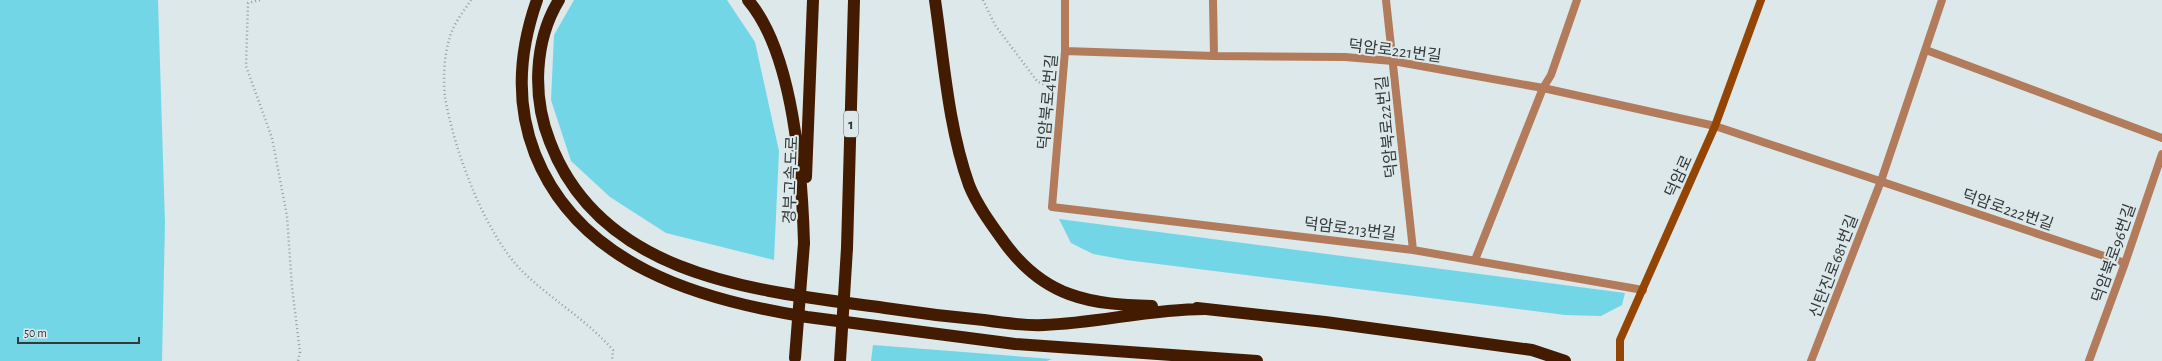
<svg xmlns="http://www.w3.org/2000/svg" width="2162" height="361" viewBox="0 0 2162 361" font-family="'Alegreya Sans','Noto Sans KR',sans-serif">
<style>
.green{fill:#73d6e6}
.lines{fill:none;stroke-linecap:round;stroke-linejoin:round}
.path{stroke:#959ea0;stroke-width:2.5;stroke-dasharray:1 3;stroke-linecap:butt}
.lane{stroke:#b27b5b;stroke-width:8}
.street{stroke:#b27b5b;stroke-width:8}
.secondary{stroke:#944504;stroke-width:8}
.highway{stroke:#431b00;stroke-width:12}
.highway-bridge{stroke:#431b00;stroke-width:12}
.labels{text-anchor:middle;stroke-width:4;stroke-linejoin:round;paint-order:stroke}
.shield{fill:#dce8ea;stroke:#666d6e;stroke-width:1}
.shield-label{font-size:15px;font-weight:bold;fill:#333839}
.street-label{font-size:16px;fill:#333839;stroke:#dce8ea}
</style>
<rect width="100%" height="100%" fill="#dce8ea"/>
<path class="green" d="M0 0H158L165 223 162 361H0Z
M574 0H727L755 42 779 151 774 260 666 233 610 197 571 161 551 100 554 35Z
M1059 219 1625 293 1622 305 1601 316 1565 315 1126 260 1093 254 1071 243Z
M873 345 1052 359 1047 361H871Z"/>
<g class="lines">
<path class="path" d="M260 0 248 3 246 66 272 138 287 216 292 287 300 352 298 361
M471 0C463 12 452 26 449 40 444 57 443 80 445 97 454 150 485 235 524 273 552 300 587 320 613 350L612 361
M983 0 995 25 1037 81 1050 88"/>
<path class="lane" d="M1475 260 1543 88"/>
<path class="street" d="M1065 0V51L1052 207 1413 250 1643 290
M1213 0 1214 56
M1386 0 1413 250
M1926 50 2162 138
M1065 51 1214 56 1345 57 1393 61 1543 88 1715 126 2125 263
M1543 88 1551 75 1577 0
M1811 361 1881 181 1942 0
M2089 361 2125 263 2162 154"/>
<path class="secondary" d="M1620 361V340L1715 126 1761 0"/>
<path class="highway" d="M537 0C519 51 515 103 535 154 579 265 699 300 807 317L1015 344 1257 361
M559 0C534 41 532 97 550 142 602 279 760 291 885 308 918 313 951 317 984 320 1004 323 1024 326 1044 325 1098 323 1150 309 1204 309
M748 0C794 54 802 174 804 243
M935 0C944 61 948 126 969 185 977 205 991 224 1004 242 1020 264 1042 284 1069 294 1096 304 1124 305 1152 306
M806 177 813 0
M847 248 854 0
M1197 308 1325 322 1532 350 1565 361"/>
<path class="highway-bridge" d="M795 358 804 243
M840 361 847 248"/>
</g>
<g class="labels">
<rect class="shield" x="844" y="111" width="14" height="26" rx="3"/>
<g class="shield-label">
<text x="851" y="129">1</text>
</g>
<g class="street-label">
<text transform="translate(1395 50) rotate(7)" y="6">덕암로221번길</text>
<text transform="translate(1047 102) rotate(-85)" y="6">덕암북로4번길</text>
<text transform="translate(1386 127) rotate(-96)" y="6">덕암북로22번길</text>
<text transform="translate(1678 176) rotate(-66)" y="6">덕암로</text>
<text transform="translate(790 180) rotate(-88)" y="6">경부고속도로</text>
<text transform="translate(2008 209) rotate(19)" y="6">덕암로222번길</text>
<text transform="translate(1350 228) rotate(7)" y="6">덕암로213번길</text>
<text transform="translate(2113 253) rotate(-71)" y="6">덕암북로96번길</text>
<text transform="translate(1833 266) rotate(-69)" y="6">신탄진로681번길</text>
</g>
</g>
<path d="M18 337v6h121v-6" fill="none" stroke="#333839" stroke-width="2"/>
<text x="24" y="337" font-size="12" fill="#333839" stroke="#dce8ea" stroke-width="3" paint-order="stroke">50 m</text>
</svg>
